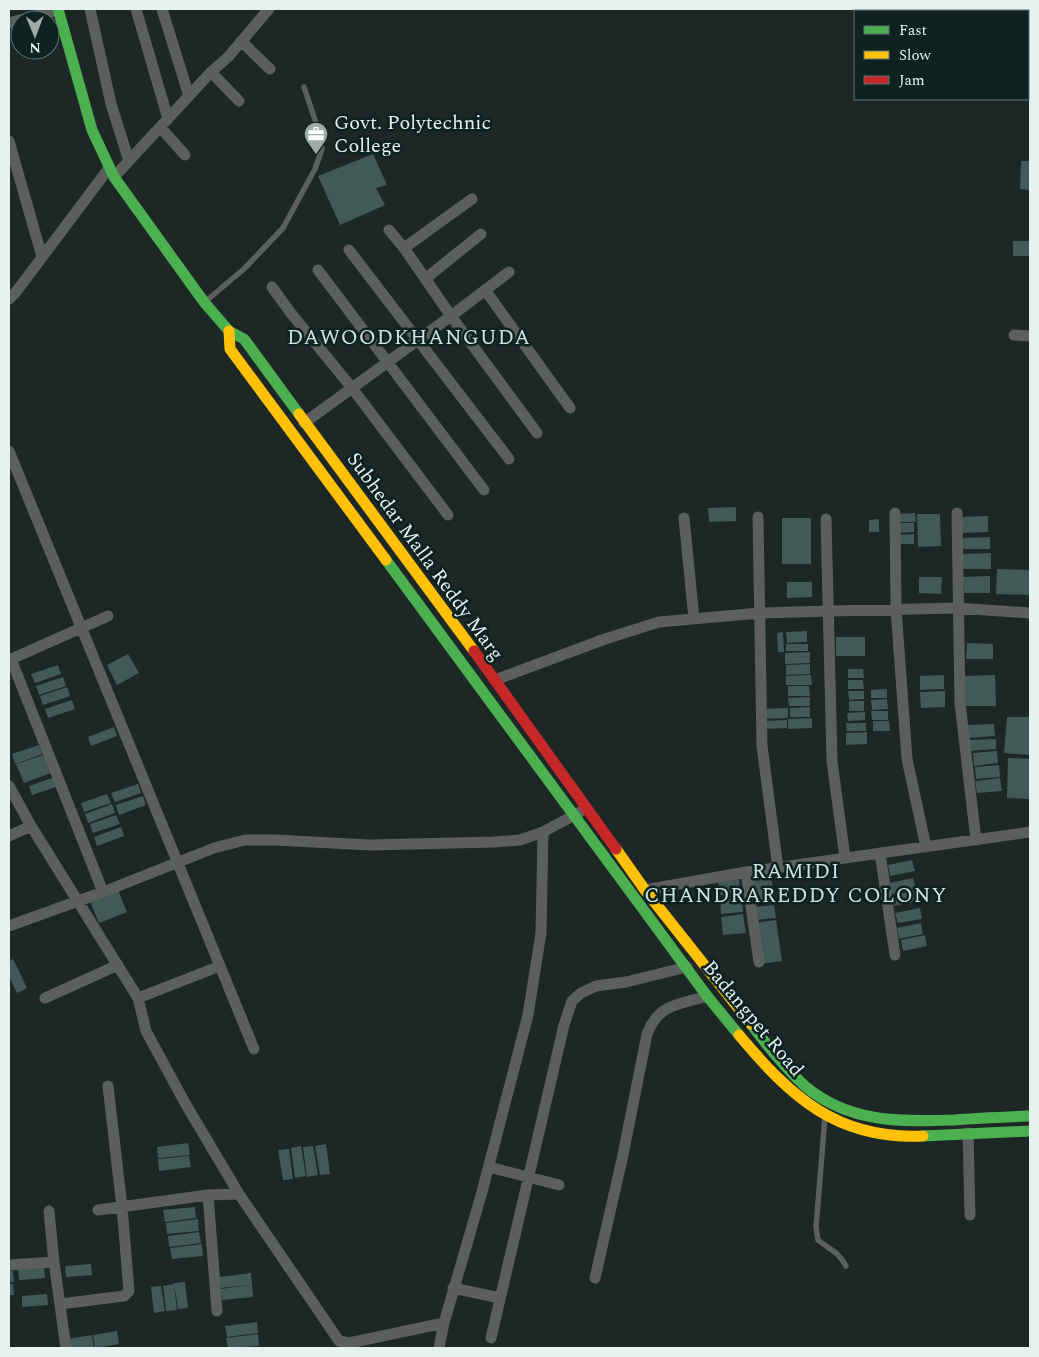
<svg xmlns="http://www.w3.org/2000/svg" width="1039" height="1357" viewBox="0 0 1039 1357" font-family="Spectral,serif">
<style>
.building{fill:#415a56}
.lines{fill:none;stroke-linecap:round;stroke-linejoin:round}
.lane{stroke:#5d5e5e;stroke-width:5.5}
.street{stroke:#5d5e5e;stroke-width:11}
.fast{stroke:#4caf50;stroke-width:11}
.slow{stroke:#ffc107;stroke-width:11}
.jam{stroke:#c62828;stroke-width:11}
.labels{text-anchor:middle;stroke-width:5;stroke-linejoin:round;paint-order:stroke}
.poi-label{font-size:20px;fill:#e5f2ef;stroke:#0e221f;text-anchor:start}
.street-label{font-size:20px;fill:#e5f2ef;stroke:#0e221f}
.neighbourhood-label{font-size:21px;letter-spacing:1px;fill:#cbe4e0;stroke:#0e221f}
</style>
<rect width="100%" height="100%" fill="#1c2726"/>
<path class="building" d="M373 154 387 185 376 188 385 205 340 225 318 176Z
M1021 161H1030V190L1020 189Z
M1013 241H1030V256H1013Z
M736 507V521L709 522 708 508Z
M915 513 916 522H897V514Z
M917 514H940L941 546 918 547Z
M988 516V532L961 533V517Z
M782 518H811V564H782Z
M879 519V532H869V520Z
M897 523H914V532L898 533Z
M914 534V544H898V535Z
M990 537V549H963V538Z
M991 553V569H963V554Z
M997 569 1030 570V595L996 594Z
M990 576V593H964L963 577Z
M919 577H942L941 594 919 593Z
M787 582H812V597L787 598Z
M807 631V642L787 643 786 632Z
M783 632 784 652H778L777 633Z
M836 637H865V656H836Z
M967 643 993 644V659H966Z
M786 644H808V651H786Z
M810 652V663L785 664V653Z
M128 654 139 673 117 685 107 665Z
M810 664V674L786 675V665Z
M58 665 61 674 35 683 31 674Z
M848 669H863L864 678H848Z
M811 675 812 685H786V676Z
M944 675V689L920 690V676Z
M995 675 996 706H965V676Z
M63 677 66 686 39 695 36 686Z
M848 680H863L864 689H848Z
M788 686H809L810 696H788Z
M67 687 70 696 43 705 40 696Z
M887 689V698H871V690Z
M848 691H864V699L849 700Z
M945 691V707L921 708 920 692Z
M810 697V706H789L788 698Z
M887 699 888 709 872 710 871 700Z
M72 700 75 709 48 718 45 709Z
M849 701H864V711H849Z
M810 707V717H790V708Z
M788 708V718L763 719V709Z
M871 711H888V720H872Z
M865 712V720L848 721 847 713Z
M1007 717H1030V755L1004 753Z
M812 718V728L788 729V719Z
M787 720V728L763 729V721Z
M873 721H889L890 731H873Z
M846 723H866V731H847Z
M994 724 995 736 969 738 968 725Z
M114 727 117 736 91 746 88 737Z
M867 732V744L846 745V733Z
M996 739V749L968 751V740Z
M39 745 42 754 15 764 12 754Z
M997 751 998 763 974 766 973 753Z
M43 755 51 773 24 783 16 764Z
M1008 758 1030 759V799L1007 798Z
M999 765 1000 777 976 779 975 767Z
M55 777 59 786 32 795 29 786Z
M1000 778 1002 791 977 793 975 781Z
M138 784 141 793 115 802 111 793Z
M107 794 111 803 84 812 81 803Z
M143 796 146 805 119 815 116 805Z
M112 804 115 813 88 823 85 814Z
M116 815 120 824 93 833 90 824Z
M121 827 124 836 97 846 94 837Z
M912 860 915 871 890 876 888 865Z
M770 870 775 901 752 905 748 874Z
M913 878 916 889 891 894 889 883Z
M739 879 740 894 719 895 718 880Z
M118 890 127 912 99 923 90 901Z
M916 890 919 901 894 906 892 896Z
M742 898 743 912 721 914 720 900Z
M774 905 776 918 755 920 754 907Z
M920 908 922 919 898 923 895 913Z
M743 914 746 933 723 935 721 917Z
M776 920 782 961 760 964 754 923Z
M921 923 923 934 899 939 897 928Z
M925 935 927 946 903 951 901 940Z
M13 959 27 988 17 993 9 976V961Z
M188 1143 190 1155 158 1158 157 1147Z
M326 1144 330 1174 320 1175 315 1146Z
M301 1146 306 1176 295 1178 291 1148Z
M313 1146 318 1175 307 1177 303 1147Z
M289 1149 293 1179 283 1180 278 1150Z
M189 1156 191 1167 159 1171 158 1159Z
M195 1207 196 1218 165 1222 163 1210Z
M198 1219 199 1231 167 1234 166 1223Z
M199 1232 201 1243 169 1247 168 1236Z
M202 1244 203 1256 172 1259 170 1248Z
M91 1264 92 1275 66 1277 65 1266Z
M44 1267 45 1278 19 1280 18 1268Z
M9 1271H13L14 1282H9Z
M251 1273 252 1285 221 1288 219 1277Z
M185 1282 188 1308 178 1309 174 1283Z
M9 1284H13L14 1295H9Z
M174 1284 177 1310 166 1311 163 1286Z
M252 1285 253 1297 222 1300 220 1289Z
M161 1286 165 1311 154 1313 151 1287Z
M47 1294 48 1305 22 1307V1296Z
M257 1322 258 1333 227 1337 225 1326Z
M117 1331 119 1344 95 1348 93 1335Z
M258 1334 259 1346 228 1348 226 1338Z
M92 1335 94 1348H70L68 1339Z"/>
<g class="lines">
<path class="lane" d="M206 301 245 268 283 228 315 169 322 149 319 132 304 87
M825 1117 816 1227 818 1240C830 1250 838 1251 846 1266"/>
<path class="street" d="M90 9 111 104 129 161
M136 9 168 119
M162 9 189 96
M21 20 58 10
M9 23 20 20
M241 41 270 69
M211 72 239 101
M160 127 185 155
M9 141 42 257
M114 177 211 72 228 57 269 9
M389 230 404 248 451 316 537 433
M404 248 472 199
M349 250 509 459
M318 270 484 490
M425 279 481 234
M272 287 290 312 352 388 448 515
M485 290 570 408
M9 299 16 292 109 168
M1014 335 1030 336
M304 423 451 316 509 272
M9 451 254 1049
M895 513 896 609 907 759 926 847
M957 513 960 703 976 840
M758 517 762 746 778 868
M684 518 694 619
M826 519 832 761 845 858
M11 659 103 892
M9 660 108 616
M495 680 605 639 659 622 760 613 829 611 957 608 1030 613
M9 786 31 826 138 998 146 1031 185 1103 239 1194 339 1341 349 1343 444 1323
M9 836 31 826
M880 853 895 955
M746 872 759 962
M645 890 746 872 1030 832
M9 926 103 892 214 848 245 840H275L370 845 494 842 520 840 543 832 580 812
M45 998 118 965
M138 998 220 966
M968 1133 970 1215
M489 1167 559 1185
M208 1195 217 1311
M98 1210 208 1195 239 1194
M49 1211 54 1262 66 1348
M9 1265 54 1262
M595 1278 623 1155 647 1034C659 1003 679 1005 707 996
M453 1288 500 1298
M60 1304 124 1296 129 1291 122 1207 108 1086
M491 1338 564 1025 572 1001 581 993 596 986 626 982 687 967
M439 1348 444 1323 482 1192 528 1015 541 933 543 832"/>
<path class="fast" d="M58 9 92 130 114 177 204 302 229 331 244 339 299 414
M386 560 707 996 739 1035
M751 1024C768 1047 785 1068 806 1087 850 1123 901 1122 954 1120 979 1118 1005 1117 1030 1116
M923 1136 1030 1131"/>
<path class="slow" d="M229 331 230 349 386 560
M299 414 474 651
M616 849 645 890 751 1024
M739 1035C791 1097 837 1140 923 1136"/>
<path class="jam" d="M474 651 616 849"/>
</g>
<defs>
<symbol id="office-pin" viewBox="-11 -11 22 30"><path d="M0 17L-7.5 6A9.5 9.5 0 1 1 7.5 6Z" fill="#9faba9" stroke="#0e221f"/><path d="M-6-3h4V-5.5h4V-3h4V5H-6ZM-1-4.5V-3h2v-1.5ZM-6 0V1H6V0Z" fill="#fff"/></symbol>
</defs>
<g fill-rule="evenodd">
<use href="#office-pin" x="302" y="120" width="28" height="38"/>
</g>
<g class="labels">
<g class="poi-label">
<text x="334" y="129">Govt. Polytechnic<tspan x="334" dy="23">College</tspan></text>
</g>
<g class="street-label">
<text transform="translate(426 556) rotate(54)" y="7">Subhedar Malla Reddy Marg</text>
<text transform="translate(754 1018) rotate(50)" y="7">Badangpet Road</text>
</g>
<g class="neighbourhood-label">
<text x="409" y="344">DAWOODKHANGUDA</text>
<text x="796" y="878">RAMIDI<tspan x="796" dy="24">CHANDRAREDDY COLONY</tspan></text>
</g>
</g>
<rect width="1039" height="1357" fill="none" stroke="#e5f2ef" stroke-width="20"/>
<rect x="854" y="10" width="175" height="90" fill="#0e221f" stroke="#647572"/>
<rect x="864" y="26" width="25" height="8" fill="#4caf50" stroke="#647572"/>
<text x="899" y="35" font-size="15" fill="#e5f2ef">Fast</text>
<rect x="864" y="51" width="25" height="8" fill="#ffc107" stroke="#647572"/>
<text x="899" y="60" font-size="15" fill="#e5f2ef">Slow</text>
<rect x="864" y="76" width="25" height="8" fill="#c62828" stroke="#647572"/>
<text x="899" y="85" font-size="15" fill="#e5f2ef">Jam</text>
<g transform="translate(35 35) rotate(179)"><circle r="24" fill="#0e221f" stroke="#647572"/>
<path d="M0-4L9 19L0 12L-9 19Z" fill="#9faba9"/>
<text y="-8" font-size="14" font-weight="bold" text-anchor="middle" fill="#e5f2ef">N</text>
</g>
</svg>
